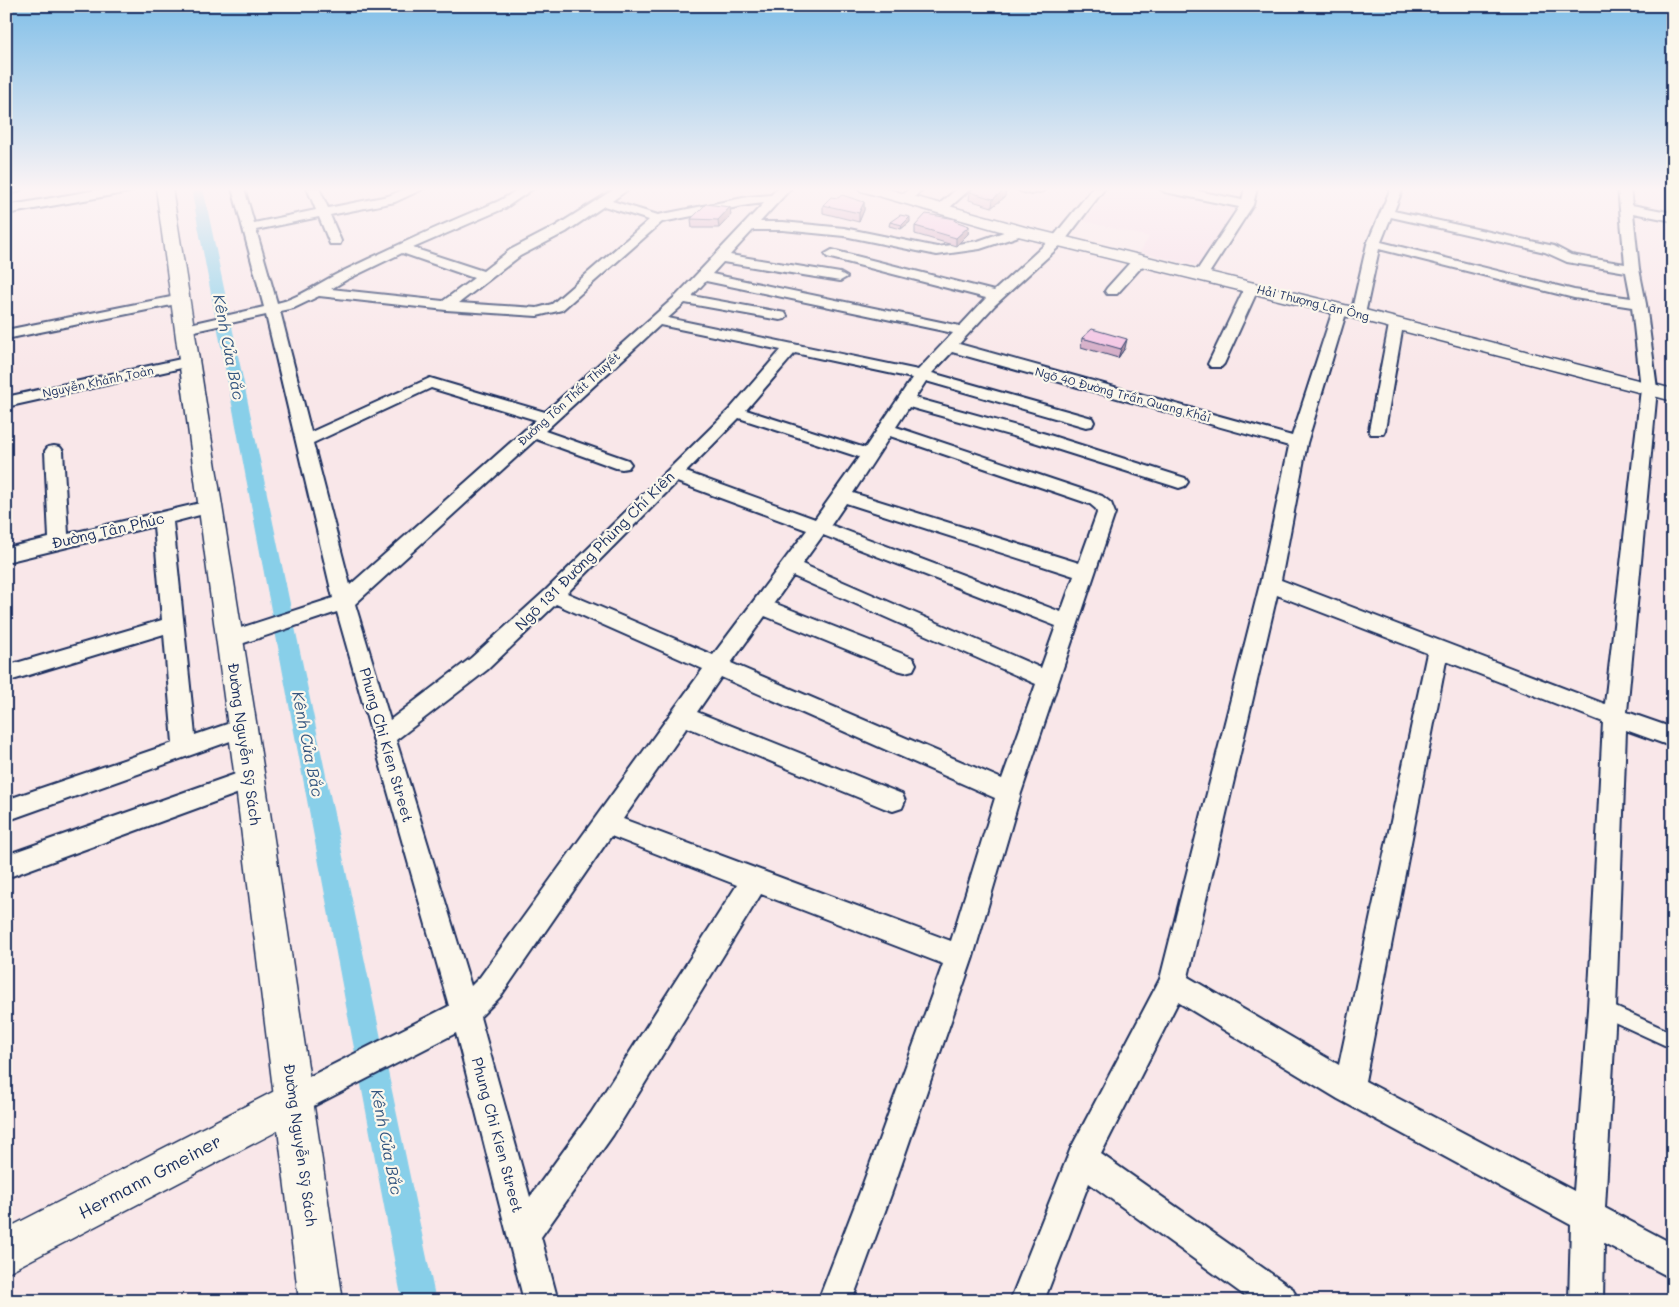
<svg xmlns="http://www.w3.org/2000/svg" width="1679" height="1307" viewBox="0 0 1679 1307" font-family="Mali,sans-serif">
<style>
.built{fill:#f7dce7}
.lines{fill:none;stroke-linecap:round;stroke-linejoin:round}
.canal{fill:#88cfe9;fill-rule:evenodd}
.service-casing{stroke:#1b2f5e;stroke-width:4}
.minor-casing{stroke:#1b2f5e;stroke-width:4}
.tertiary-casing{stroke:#1b2f5e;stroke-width:3}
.secondary-casing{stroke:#1b2f5e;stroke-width:3}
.service{fill:#fbf7ec;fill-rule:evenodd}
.minor{fill:#fbf7ec;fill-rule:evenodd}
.tertiary{fill:#fbf7ec;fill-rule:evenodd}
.secondary{fill:#fbf7ec;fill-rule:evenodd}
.wall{fill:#d1a7c3;stroke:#1b2f5e}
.shaded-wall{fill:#aa889f;stroke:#1b2f5e}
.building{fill:#f3c2e3;stroke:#1b2f5e}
.labels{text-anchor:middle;stroke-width:4.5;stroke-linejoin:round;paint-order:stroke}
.far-street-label{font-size:12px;fill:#1b2f5e;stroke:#fbf7ec}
.street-label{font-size:15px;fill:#1b2f5e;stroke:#fbf7ec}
.water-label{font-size:16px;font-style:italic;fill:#365781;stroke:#fbf7ec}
.near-street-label{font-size:18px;fill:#1b2f5e;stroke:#fbf7ec}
</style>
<rect width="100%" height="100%" fill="#f9e7e9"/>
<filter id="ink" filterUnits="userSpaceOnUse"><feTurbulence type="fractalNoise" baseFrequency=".02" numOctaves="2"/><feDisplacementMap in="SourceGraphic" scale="10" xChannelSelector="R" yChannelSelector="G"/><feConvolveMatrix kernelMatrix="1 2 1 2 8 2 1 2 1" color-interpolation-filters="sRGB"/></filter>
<g filter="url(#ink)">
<path class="built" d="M1111 188H1152L1238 205 1202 267 1140 252 1149 237 1083 221Z"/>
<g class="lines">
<path class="canal" d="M191 188H203L436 1301H402Z"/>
<defs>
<path id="service" d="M15 188H24L12 194 7 193Z
M1602 1001 1673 1033V1049L1597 1014 1594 1009 1597 1004Z"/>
<path id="minor" d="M108 188H135L129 192 6 214V206Z
M232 188H244L254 223 316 210 307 188H319L328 208 388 196 408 188H425L395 202 330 215 341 241 340 244H330L319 217 256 230 277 303C300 298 318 283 339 273 389 249 440 225 492 204 511 197 511 188 534 188L505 208 413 248 483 271 510 250 556 226 616 188H630L612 201 658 215 748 197 771 195 778 188H791L760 222H783L844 228 937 247 978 241 1015 228H1025L1026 231 1025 234 980 249 937 255 844 236 783 230H753L730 255 840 273 847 277 840 281 723 262 712 274 960 326 986 298 827 257 825 254 832 250 994 291 1053 237 1093 188H1105L1063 243 995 305 959 344 1292 436 1333 310 1335 307H1345L1347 310 1307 443 1281 580 1605 704 1641 389 1632 307 1574 298 1379 249 1365 314 1363 317H1353L1351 314 1367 244 1391 188H1403L1394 211 1554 246 1571 255 1625 264 1618 188H1630L1632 205 1673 213V221L1633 213 1639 269 1646 304 1657 389 1627 712 1673 728V747L1626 730 1616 1009 1605 1208 1673 1244V1279L1604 1243 1603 1301H1569L1571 1225 1338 1099 1178 1002 1101 1154 1293 1289 1298 1301H1252L1089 1183 1044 1301H1010L1071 1148 1160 979 1260 584 1289 446 952 352 932 373 1092 418 1094 422 1092 426 1086 427 926 381 915 398 1046 434 1185 478 1188 482 1185 486 1179 488 1173 486 1034 442 909 407 896 427 1102 496 1111 503 1115 513 1021 793 973 957 892 1192 852 1301H818L860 1192 943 964 761 894 613 1135 541 1237 558 1301H524L456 1033 294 1116 283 1112 279 1101 283 1090 449 1006 337 612 229 648 222 646 219 640 222 634 333 598 266 315 186 333 181 332 179 329 181 326 264 307ZM764 203 677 295 545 412 430 378 311 432 280 311 294 308 319 296 446 310 537 316 562 310 662 222 748 205ZM604 206 649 220 552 304 537 308 459 303 520 256 566 232ZM1391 217 1545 252 1567 262 1626 272 1631 298 1574 290 1381 242ZM402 253 474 278 443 301 331 289 346 280ZM706 281 953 333 918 370 668 318 685 303 780 320 785 319 787 316 785 313 780 312 692 296ZM660 325 781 350 730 409 546 590 471 658 390 720 355 604 536 439 616 468 622 469 628 468 631 464 628 460 545 431ZM795 353 912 378 865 448 746 410ZM431 388 536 420 350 585 313 443ZM739 418 859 457 815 519 686 472ZM890 436 1090 504 1096 509 1097 513 1079 563 853 493ZM677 482 807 530 713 655 567 593ZM846 503 1074 576 1061 612 831 525ZM823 535 1056 626 1041 668 802 564ZM793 576 1036 684 1002 779 731 663 765 616 897 670 905 672 913 670 916 664 913 658 774 603ZM1277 595 1427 653 1339 1065 1188 977ZM556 604 703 669 480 977 471 986 396 740 487 670ZM1446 661 1603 722 1588 1009 1574 1191 1365 1081ZM721 677 995 798 951 941 623 819 687 727 884 808 893 811 902 808 905 801 902 794 697 712ZM611 836 737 885 591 1113 530 1197 480 1017 500 997Z
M910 188H924L910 201H902L900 198Z
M958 188H971L946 211H938L936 208 938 205Z
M1018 188H1045L1043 191 1031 194 1020 191Z
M1159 188H1183L1242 200 1245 188H1257L1253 205 1206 278 1201 279 1194 275 1239 207 1165 192Z
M1140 256 1145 257 1147 260 1145 263 1117 294H1107L1105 291 1107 288 1135 257Z
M1252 283 1259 287 1224 364 1221 367H1211L1208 364 1245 287Z
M181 295 186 296 188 299 186 302 6 339V330Z
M1396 321 1401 322 1403 325 1385 430 1383 434H1371L1369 430 1389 325 1391 322Z
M190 357 195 359 198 362 195 365 6 407V397Z
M54 446 60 447 63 451 68 534 209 501 215 503 218 507 215 511 173 522 195 735 242 719 250 722 253 728 250 734 6 821V800L173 743 164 634 6 682V666L162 620 154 526 6 562V548L49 538 45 451 48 447Z
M250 769 258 772 262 779 258 786 6 878V855Z"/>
<path id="tertiary" d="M858 188H884L1025 227 1365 310 1673 389V401L1352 318 1014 235 861 191Z
M294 1081 308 1087 314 1101 308 1115 6 1273V1229Z"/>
<path id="secondary" d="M156 188H172L265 779 343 1301H299L235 779Z"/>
</defs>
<use href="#service" class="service-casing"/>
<use href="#minor" class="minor-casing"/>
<use href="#tertiary" class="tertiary-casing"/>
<use href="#secondary" class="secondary-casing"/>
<use href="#service" class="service"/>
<use href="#minor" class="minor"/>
<use href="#tertiary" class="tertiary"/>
<use href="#secondary" class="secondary"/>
</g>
<path class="wall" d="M970 192 1005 197 992 207 969 200Z
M864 202V210L859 222 823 213V205Z
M731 215 719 228H692L691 219Z
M956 219V222L969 226 968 234 956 246 915 234V226Z
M890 222H910L901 229 889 226Z
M1082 338 1125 348 1118 358 1081 347Z"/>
<path class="shaded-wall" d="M1006 189 1005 197 992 207 993 199Z
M864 202V210L859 222V213Z
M730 207 731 215 719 228 718 220Z
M910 217V222L901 229 902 225Z
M969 226 968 234 956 246V238Z
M1127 339 1125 348 1118 358 1121 349Z"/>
<path class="building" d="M975 188H1004L1006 189 993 199 970 192Z
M842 195 864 202 859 213 823 205 831 197 838 198Z
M706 204 730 207 718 220 691 219Z
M926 214 956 219 955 221 969 226 956 238 915 226Z
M900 215 910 217 902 225 890 222Z
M1092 329 1127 339 1121 349 1082 338Z"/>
</g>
<linearGradient id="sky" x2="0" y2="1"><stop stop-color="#81bfe8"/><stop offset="0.51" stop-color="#fcf4f5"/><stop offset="1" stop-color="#fcf4f5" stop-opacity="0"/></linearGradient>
<rect width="1679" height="371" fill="url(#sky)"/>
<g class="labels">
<g class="far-street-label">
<text transform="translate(1313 303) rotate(14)" y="4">Hải Thượng Lãn Ông</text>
<text transform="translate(98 382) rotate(-12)" y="4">Nguyễn Khánh Toàn</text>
<text transform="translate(1123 395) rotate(15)" y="4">Ngõ 40 Đường Trần Quang Khải</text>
<text transform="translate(569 399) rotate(-42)" y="4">Đường Tôn Thất Thuyết</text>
</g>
<g class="street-label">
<text transform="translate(108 531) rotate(-13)" y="5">Đường Tân Phúc</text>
<text transform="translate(595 551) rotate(-45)" y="5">Ngõ 131 Đường Phùng Chí Kiên</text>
<text transform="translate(244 744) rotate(82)" y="5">Đường Nguyễn Sỹ Sách</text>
<text transform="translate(386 745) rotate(74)" y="5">Phung Chi Kien Street</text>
<text transform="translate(497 1135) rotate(75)" y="5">Phung Chi Kien Street</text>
<text transform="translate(300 1145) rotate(82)" y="5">Đường Nguyễn Sỹ Sách</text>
</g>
<g class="water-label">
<text transform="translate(229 347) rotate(79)" y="6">Kênh Cửa Bắc</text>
<text transform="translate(308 744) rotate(79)" y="6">Kênh Cửa Bắc</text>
<text transform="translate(387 1142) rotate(79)" y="6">Kênh Cửa Bắc</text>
</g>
<g class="near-street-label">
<text transform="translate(150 1177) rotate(-28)" y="6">Hermann Gmeiner</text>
</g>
</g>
<rect width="1679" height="1307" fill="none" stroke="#fbf7ec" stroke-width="25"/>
<rect x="12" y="12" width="1654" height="1282" fill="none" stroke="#1b2f5e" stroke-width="2" filter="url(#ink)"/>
</svg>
